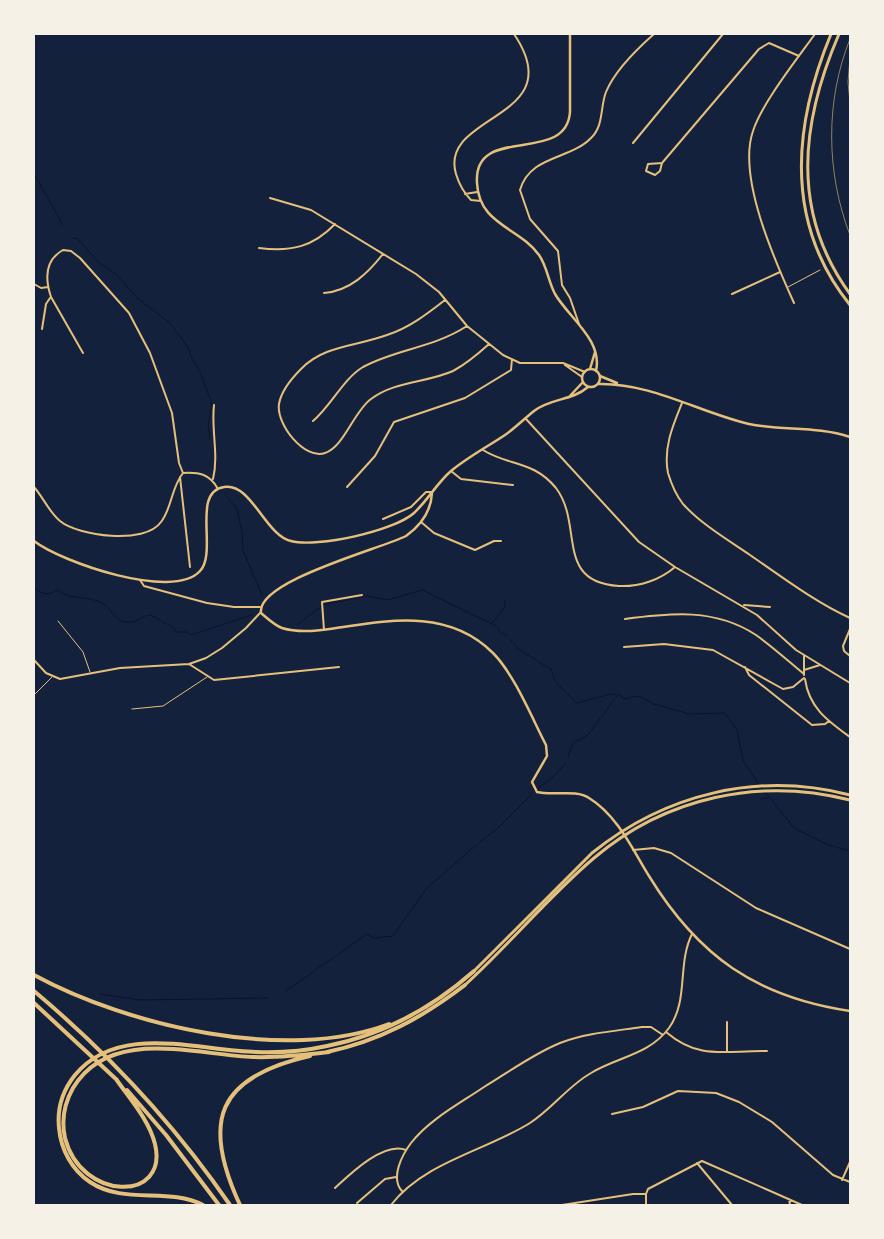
<svg xmlns="http://www.w3.org/2000/svg" width="884" height="1239" viewBox="0 0 884 1239" font-family="Barlow,sans-serif">
<style>
.lines{fill:none;stroke-linecap:round;stroke-linejoin:round}
.stream{stroke:#0b132b;stroke-width:1}
.service{stroke:#e5c07b;stroke-width:1}
.minor{stroke:#e5c07b;stroke-width:2}
.tertiary{stroke:#e5c07b;stroke-width:2.5}
.secondary{stroke:#e5c07b;stroke-width:2.5}
.trunk{stroke:#e5c07b;stroke-width:3}
.motorway{stroke:#e5c07b;stroke-width:4}
.rail{stroke:#918062;stroke-width:1}
</style>
<rect width="100%" height="100%" fill="#14213d"/>
<g class="lines">
<path class="stream" d="M34 174 63 225
M73 238 78 239 98 262 117 275 137 298 170 323 189 349 191 357 200 372 212 404 208 425 210 439
M225 494 237 509 242 532 243 550 262 595
M34 588C42 594 48 596 58 590 71 601 88 595 102 603 112 608 113 620 126 622 137 624 141 615 151 615L174 628 176 632H187L191 635 252 615
M492 624 505 607V600
M297 625 323 605 366 596 387 600 422 590 498 627 500 632 507 636
M510 639 518 649 551 669 556 683 577 703 610 694 621 695 623 699 639 696 654 704 689 714 725 713 737 730 743 760 759 785
M568 757 573 743 587 736 617 696
M538 788 551 779 566 763
M762 788 794 828 828 845 850 851
M760 799 767 798
M286 991 367 934 374 938 393 936 426 889 481 841 497 829 532 794
M99 994 140 1000 267 998"/>
<path class="service" d="M788 287 820 270
M58 621 83 652 90 672
M34 695 52 677
M132 709 163 706 207 677"/>
<path class="minor" d="M633 143 723 34
M662 163 648 164 646 171 655 175 660 171 662 163 759 49 769 43 799 56
M465 194 477 192
M270 198 311 210 416 274 439 292 467 326 503 355 520 363H563L585 372
M481 201 471 200C463 192 459 184 456 174 438 113 572 120 514 34
M259 248C291 252 313 247 335 224
M34 284 41 288 48 287
M324 293C350 291 368 273 383 254
M732 294 780 272
M445 300C427 314 409 328 387 335 358 346 324 345 301 369 292 378 281 392 279 404 276 424 304 460 325 453 344 447 354 411 371 399 395 381 426 383 453 371 466 364 478 354 489 344
M794 303C775 261 737 177 753 131 762 103 797 59 815 34
M579 324 570 298 562 285 558 251 530 219 520 190C530 155 570 160 591 138 604 126 600 107 606 92 615 70 637 49 654 34
M42 329 46 304 50 298
M83 353 51 297C45 279 45 260 63 250L71 251 80 258 129 313 150 353 172 413 179 463 183 473
M565 365 582 377
M682 403C673 425 663 448 668 473 671 483 676 495 683 504 701 524 728 540 750 555 782 577 815 602 850 618
M526 419 639 542 675 567 757 615 796 650 850 683
M313 421C331 406 343 379 363 367 396 349 433 348 467 326
M483 450C508 466 533 460 556 488 584 525 554 582 619 586 639 587 660 580 675 567
M451 471 461 479 513 485
M183 473C199 472 210 474 218 489
M180 477 190 567
M213 479C219 455 211 430 214 405
M34 487C43 497 49 512 60 521 78 536 145 545 161 522 172 508 171 488 183 473
M347 487 375 456 394 422 465 398 511 370 512 359
M383 519 411 507 426 492H432
M421 522 434 533 475 550 494 541H501
M140 580 144 586 207 603 234 607H260
M744 605 770 607
M625 619C671 613 715 608 756 635 773 647 788 661 804 674
M850 629 843 646 844 651 850 656
M324 630 322 602 362 595
M624 647 664 644 713 650 783 689 793 687 804 678
M804 655V675
M34 660 46 673 60 679 120 668 189 664 206 658 222 648 246 628 260 613
M189 664 214 680 339 667
M745 667 749 675 812 725 825 724 829 721
M804 670 820 665
M805 679C809 708 828 721 850 737
M633 850 654 848 671 853 756 908 850 949
M666 1032C700 1061 726 1050 767 1051
M727 1051V1022
M612 1114 643 1107 678 1091 716 1093 739 1102 772 1122 833 1175 850 1182
M697 1163 732 1205
M842 1180 850 1162
M335 1188C350 1174 384 1141 406 1150
M402 1191C390 1178 402 1155 411 1143 430 1119 459 1104 484 1087 509 1072 533 1054 560 1043 586 1033 615 1031 642 1027H651L663 1035
M789 1199 790 1205
M357 1203 385 1179 396 1177
M391 1205C424 1162 485 1151 530 1123 552 1109 568 1086 591 1073 617 1057 649 1055 669 1028 689 1000 677 964 692 934
M562 1205 633 1194H646
M646 1205V1194L648 1189 702 1161 802 1205"/>
<path class="tertiary" d="M600 376 617 383
M599 384C652 383 698 412 749 424 782 431 817 426 850 437
M432 493C431 512 420 526 406 536 380 549 256 581 261 613 267 618 274 625 282 628 301 634 324 630 343 627 396 619 451 611 493 653 514 674 532 718 546 745L547 756 532 782 537 792C553 796 576 789 589 798 617 815 633 850 649 876 698 956 756 997 850 1011"/>
<path class="secondary" d="M570 34V112C566 166 473 123 477 183 479 225 519 227 539 255 547 266 548 281 555 294 569 318 603 340 596 371
M582 378a9 9 0 1 1 18 0a9 9 0 1 1-18 0Z
M590 369 595 352
M569 397 583 382
M34 541C61 562 173 601 200 571 218 552 191 492 224 487 251 482 265 535 291 541 317 548 394 531 414 513 428 500 437 483 451 471 468 457 487 447 505 435 515 428 524 419 534 411 550 398 572 401 588 387"/>
<path class="trunk" d="M831 34C793 126 784 223 850 305
M839 34C801 122 790 212 850 294
M474 971 592 853C665 794 758 771 850 795
M465 985C510 944 548 897 594 858 666 797 760 777 850 800"/>
<path class="motorway" d="M34 975C128 1026 286 1063 389 1024
M34 991C109 1054 175 1125 230 1205
M34 1003 117 1080
M327 1052C379 1041 422 1018 465 985
M116 1079C130 1099 149 1120 155 1144 169 1203 81 1201 65 1138 61 1120 64 1104 73 1088 110 1026 196 1055 253 1057 279 1058 304 1055 329 1052
M127 1090 166 1135 219 1205
M203 1205C168 1187 124 1205 90 1182 72 1170 61 1150 59 1128 57 1109 63 1090 75 1075 119 1022 198 1051 256 1052 279 1053 304 1051 327 1046 382 1035 432 1008 474 971
M240 1205C201 1121 217 1077 310 1056"/>
<path class="rail" d="M850 39C825 101 826 173 850 235
M850 58 848 82 850 102"/>
</g>
<rect width="884" height="1239" fill="none" stroke="#f6f1e7" stroke-width="70"/>
</svg>
